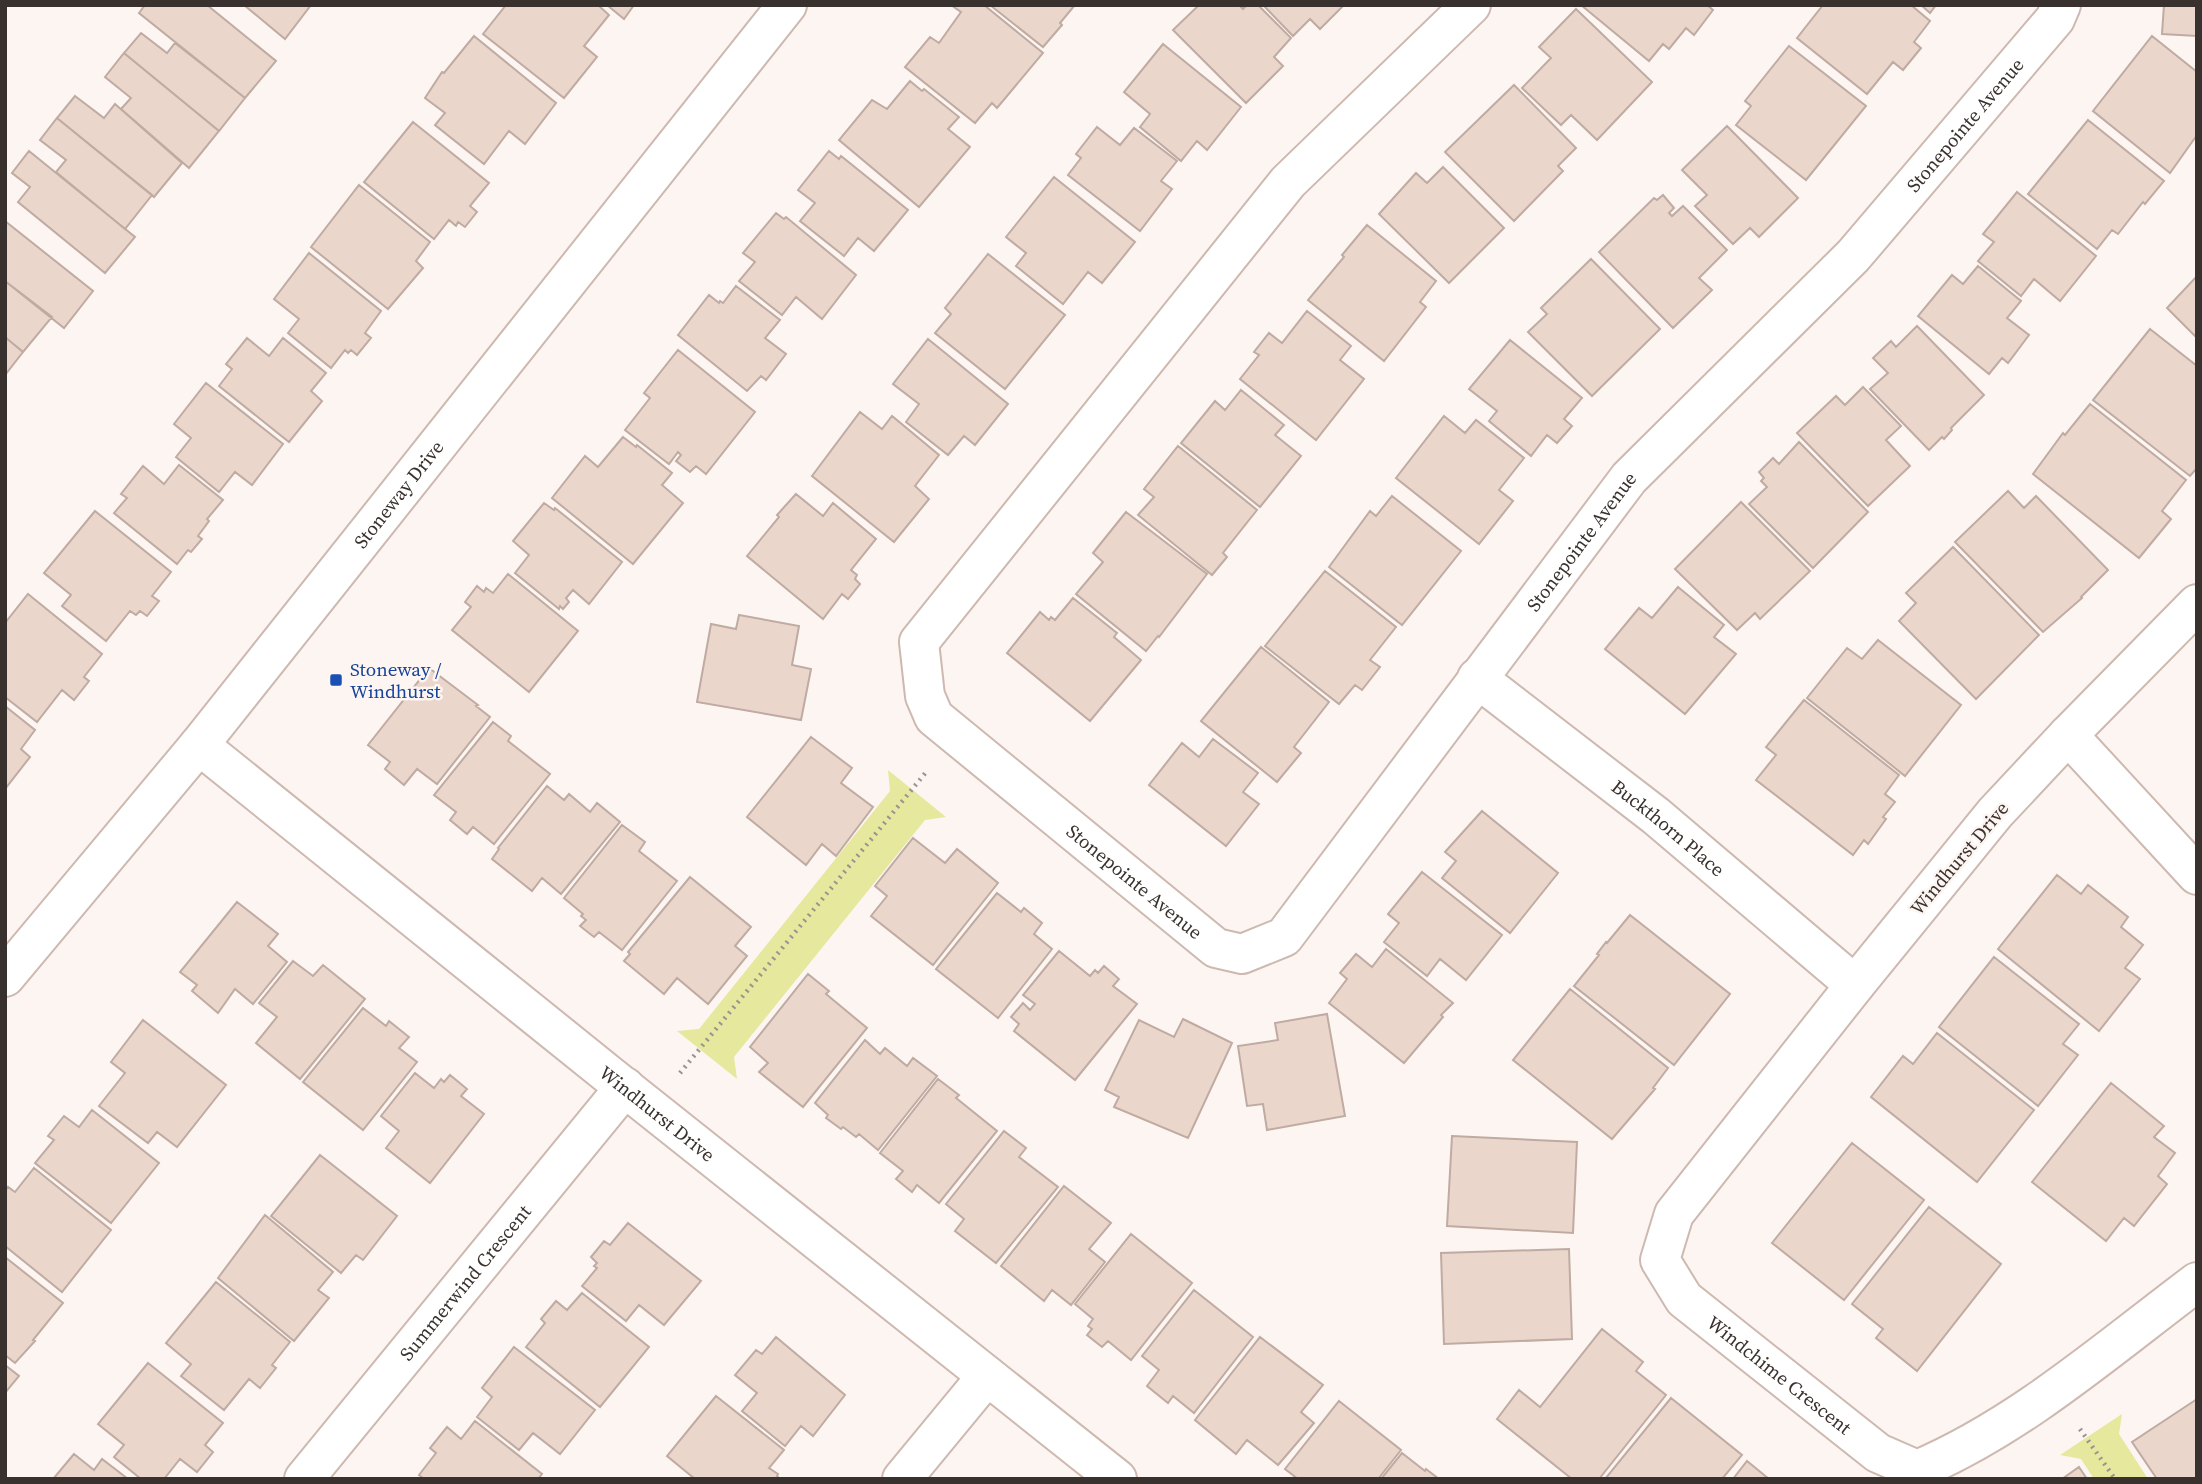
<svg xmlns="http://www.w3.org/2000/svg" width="2202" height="1484" viewBox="0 0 2202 1484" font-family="'Source Serif 4',serif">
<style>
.green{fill:#e5e89d}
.building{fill:#ebd6cc;stroke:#bfaba2;stroke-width:2}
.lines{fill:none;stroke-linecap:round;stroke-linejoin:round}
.minor-casing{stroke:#cdb9af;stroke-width:42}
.tertiary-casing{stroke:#cdb9af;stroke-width:42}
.path{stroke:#9b938f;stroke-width:4.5;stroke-dasharray:2 5;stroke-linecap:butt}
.minor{stroke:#fff;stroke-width:38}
.tertiary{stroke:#fff;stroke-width:38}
.transit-dot{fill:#1a4fb4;stroke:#fdf5f1;stroke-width:2.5}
.labels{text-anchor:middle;stroke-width:5;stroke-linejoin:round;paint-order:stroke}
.street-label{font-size:19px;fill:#39312d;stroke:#fdf5f1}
.transit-label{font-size:19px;fill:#164399;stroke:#fdf5f1;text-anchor:start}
</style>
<rect width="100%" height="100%" fill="#fdf5f1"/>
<path class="green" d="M888 770 946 817 925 820 734 1057 737 1079 677 1031 699 1029 890 791Z
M2122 1414 2119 1434 2148 1479H2094L2081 1459 2060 1455Z"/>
<path class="building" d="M145 5H207L276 61 245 98 139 13Z
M244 5H311L285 39Z
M506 5H598L609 15 584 46 597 57 564 98 483 34Z
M607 5H634L624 19Z
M956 5H984L1043 53 997 108 992 103 975 123 905 67 930 37 939 43 961 12 954 7Z
M990 5H1075L1060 23 1062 25 1043 47Z
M1199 5H1239L1243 9 1247 5H1258L1291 38 1274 57 1283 66 1246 103 1173 30Z
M1263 5H1344L1320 29 1310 19 1293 36Z
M1581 5H1707L1713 10 1694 35 1686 28 1669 49 1663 44 1649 61Z
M1823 5H1911L1930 21 1914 42 1921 48 1903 70 1893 62 1867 94 1797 38Z
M1921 5H1936L1930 13Z
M2164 5H2197V36L2162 34Z
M1576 9 1652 82 1597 140 1571 115 1561 125 1522 88 1551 58 1539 47Z
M141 33 167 53 175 43 245 98 219 131 124 53Z
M474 36 556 103 525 144 509 131 484 164 435 125 445 113 425 98 442 72 444 73Z
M2152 36 2197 72V135L2170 173 2093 111Z
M1163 44 1241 107 1207 150 1197 141 1181 161 1140 127 1150 114 1124 92Z
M1789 46 1866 106 1806 180 1736 125 1751 106 1745 101Z
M124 53 219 131 189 168 121 109 131 98 105 77Z
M910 81 922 91 924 89 959 117 948 129 970 147 919 207 839 140 872 100 887 109Z
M1514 85 1576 148 1558 166 1563 171 1514 221 1445 152Z
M75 96 104 118 115 104 182 163 154 197 57 118Z
M57 118 152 195 125 229 56 172 66 160 40 140Z
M2088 120 2164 181 2145 204 2143 202 2118 234 2112 230 2097 249 2028 194Z
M413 122 489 183 470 206 477 212 465 227 458 222 456 226 449 220 434 239 364 182Z
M1727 126 1798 198 1759 237 1750 228 1733 244 1695 206 1707 195 1682 170Z
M1097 127 1120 145 1134 128 1177 161 1161 181 1172 189 1140 231 1068 175 1081 158 1076 154Z
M29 151 135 237 105 273 18 202 30 187 12 173Z
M829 151 839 159 841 156 908 210 874 251 858 238 844 256 800 221 815 203 798 190Z
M1443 167 1504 228 1449 283 1379 214 1416 173 1427 183Z
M1054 177 1135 242 1102 283 1088 272 1063 304 1016 266 1026 253 1006 237Z
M359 185 430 242 416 261 423 268 388 309 311 247Z
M2017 192 2096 256 2060 301 2034 279 2021 296 1978 261 1994 242 1983 234Z
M1663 195 1674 208 1669 213 1672 216 1683 206 1727 250 1699 278 1712 290 1673 328 1599 252 1654 198 1657 200Z
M776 213 784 219 786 217 856 275 822 319 796 297 782 315 739 281 755 262 743 253Z
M5 221 93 291 64 328 5 281Z
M1367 225 1436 281 1420 302 1426 307 1384 361 1308 300 1344 257 1342 255Z
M309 253 381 311 365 333 371 338 357 355 351 350 348 353 345 350 331 368 288 333 299 319 274 299Z
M988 254 1065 315 1005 389 935 333 951 314 945 308Z
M1591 259 1660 329 1592 396 1528 332 1547 314 1541 308Z
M1978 266 2021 301 2007 318 2029 335 2008 363 2002 358 1989 374 1918 316 1952 275 1963 284Z
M2197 276V338L2167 308Z
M5 281 52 317 23 352 5 337Z
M736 286 780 320 765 338 786 354 766 380 761 376 747 391 678 335 709 295 719 303 720 301 723 303Z
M1307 311 1351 346 1340 360 1364 379 1316 440 1240 379 1259 355 1254 352 1269 333 1282 343Z
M1917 326 1984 395 1951 428 1952 430 1944 439 1942 437 1929 450 1870 389 1888 373 1873 358 1891 341 1896 347Z
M2150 329 2197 366V468L2190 476 2093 400Z
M5 337 23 352 5 375Z
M247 338 269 356 283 338 326 373 311 391 322 401 289 442 219 386 232 369 226 364Z
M928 339 1008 404 975 445 964 436 948 455 906 422 919 404 893 384Z
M1510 340 1582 398 1564 419 1572 426 1557 443 1547 435 1531 456 1489 421 1497 411 1469 389Z
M678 350 755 412 706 474 696 466 690 472 676 461 681 455 678 452 669 464 625 430 650 398 644 393Z
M206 383 283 444 252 485 235 472 219 492 176 457 191 438 174 424Z
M1863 387 1901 426 1886 440 1910 466 1868 506 1797 433 1836 396 1845 405Z
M1241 390 1284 425 1275 435 1301 456 1260 507 1181 443 1215 401 1225 410Z
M2090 404 2186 480 2162 511 2171 519 2139 558 2033 474 2063 433 2065 435Z
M860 412 882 429 892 416 939 455 915 486 929 499 894 542 812 476Z
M1444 416 1465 433 1476 420 1524 458 1499 490 1513 501 1479 544 1396 478Z
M623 437 636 447 637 445 672 473 662 485 683 503 633 564 552 498 585 456 598 467Z
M1799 442 1868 512 1813 568 1749 504 1767 487 1761 481 1764 478 1759 472 1773 458 1779 464Z
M1178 446 1257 510 1223 553 1227 557 1212 575 1138 515 1154 497 1144 489Z
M179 465 223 500 207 519 209 521 198 536 202 539 191 552 188 550 177 564 114 513 127 498 121 494 143 466 164 484Z
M2008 491 2024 508 2036 496 2108 570 2081 597 2082 598 2043 632 1955 542Z
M796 494 823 516 833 503 876 539 851 570 857 575 855 579 860 584 848 599 842 594 823 619 747 556 779 517 777 515Z
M1392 496 1461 551 1402 625 1329 567 1370 511 1376 516Z
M1741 502 1810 571 1760 619 1755 613 1737 630 1675 569Z
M544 503 554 510 555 508 622 562 589 604 573 590 566 598 569 602 563 609 560 606 559 609 515 573 529 555 513 541Z
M95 511 171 572 152 596 159 601 147 616 140 611 136 615 130 611 106 641 62 606 71 595 44 573Z
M1126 512 1207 574 1159 637 1158 636 1146 651 1076 594 1103 562 1093 553Z
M1953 547 2039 635 1976 699 1899 621 1916 603 1906 593Z
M1325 571 1396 627 1370 660 1380 667 1362 690 1355 685 1339 704 1265 646Z
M508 574 578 631 529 692 452 630 471 607 465 602 477 586 484 592 486 588 493 593Z
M1678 587 1724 625 1714 637 1736 654 1685 714 1605 649 1639 608 1652 618Z
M28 594 102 654 84 677 89 681 74 700 62 690 37 722 5 697V623Z
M1073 598 1117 633 1114 637 1141 660 1090 721 1007 653 1040 612 1049 620 1051 617 1055 620Z
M739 615 799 626 792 665 811 669 801 720 697 702 711 624 736 629Z
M1878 640 1961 705 1905 776 1807 698 1847 648 1862 659Z
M1261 647 1329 702 1294 747 1301 753 1277 782 1201 721Z
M429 668 478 705 476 706 490 717 437 784 417 769 404 785 385 769 390 762 368 745Z
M1804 700 1899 775 1885 794 1895 802 1883 817 1886 819 1868 844 1864 840 1853 855 1756 780 1776 755 1766 747Z
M5 706 35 730 21 749 30 757 5 789Z
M493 722 511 736 508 741 550 774 494 844 473 827 467 834 450 820 456 812 434 795Z
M811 737 852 768 841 783 873 807 836 856 822 844 806 865 747 817Z
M1213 739 1258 773 1243 792 1259 804 1226 846 1149 785 1182 743 1199 757Z
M547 786 564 800 569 794 590 812 597 803 620 822 561 894 542 878 532 891 492 859 499 849 498 848Z
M1482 811 1558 873 1510 933 1442 878 1456 861 1445 852Z
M622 825 645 842 639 851 677 881 622 950 599 932 594 937 580 926 586 920 581 916 583 914 564 898Z
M913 838 945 863 957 849 998 883 933 965 871 916 887 896 875 886Z
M1422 872 1502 935 1466 980 1440 959 1427 976 1384 942 1399 923 1388 914Z
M2057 875 2081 894 2088 885 2128 917 2121 927 2143 945 2125 968 2140 979 2099 1031 1998 949Z
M690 877 751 927 735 946 747 956 708 1004 677 978 664 994 624 961 630 954 628 952Z
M997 893 1021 912 1024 908 1042 923 1034 934 1052 949 998 1018 936 969Z
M237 902 278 934 268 946 287 962 253 1004 235 989 218 1013 192 991 197 985 180 972Z
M1630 915 1730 994 1674 1065 1574 986 1599 955 1597 954 1606 942 1607 943Z
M1386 949 1453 1003 1441 1015 1443 1017 1404 1063 1329 1003 1347 979 1340 973 1356 954 1372 967Z
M1059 951 1090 976 1095 970 1098 973 1104 966 1119 979 1113 986 1137 1004 1075 1080 1014 1031 1019 1024 1011 1017 1023 1003 1030 1010 1035 1004 1023 995Z
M1994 957 2079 1024 2063 1044 2078 1055 2038 1106 1939 1027Z
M293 961 313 976 323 965 365 999 300 1079 256 1043 277 1017 259 1003Z
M808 974 829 991 826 994 867 1028 803 1107 759 1072 768 1063 750 1047Z
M1570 989 1668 1068 1653 1088 1655 1089 1612 1139 1513 1060Z
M363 1008 386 1026 389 1021 409 1037 399 1048 417 1062 363 1130 303 1082Z
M1327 1014 1345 1116 1267 1130 1263 1104 1247 1106 1238 1046 1278 1040 1275 1023Z
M1183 1019 1232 1043 1188 1138 1114 1107 1119 1097 1105 1090 1139 1020 1174 1037Z
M143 1020 226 1085 177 1147 157 1132 148 1143 99 1106 125 1073 111 1062Z
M1937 1033 2034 1110 1977 1182 1871 1097 1903 1056 1913 1064Z
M865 1040 880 1054 885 1048 907 1066 913 1058 937 1076 878 1150 859 1134 856 1137 843 1127 841 1129 826 1118 828 1115 815 1103Z
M415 1073 434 1088 441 1079 444 1082 450 1075 467 1089 461 1096 484 1114 430 1183 386 1148 399 1131 381 1116Z
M938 1079 959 1095 956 1098 997 1131 939 1203 917 1185 912 1192 896 1179 903 1171 880 1153Z
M2111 1083 2164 1126 2154 1137 2175 1153 2158 1176 2167 1184 2134 1226 2124 1218 2106 1241 2032 1182Z
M92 1110 159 1163 111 1223 35 1163 54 1140 48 1136 64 1116 79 1127Z
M1004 1131 1026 1148 1019 1157 1058 1187 996 1263 955 1231 964 1219 946 1204Z
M1452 1136 1577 1142 1573 1233 1447 1226Z
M1852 1143 1924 1200 1844 1300 1772 1243Z
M320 1155 397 1216 363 1260 356 1255 341 1273 271 1216Z
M34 1168 111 1230 62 1292 5 1246V1191L8 1187 15 1192Z
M1064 1186 1111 1223 1089 1249 1105 1262 1071 1305 1052 1290 1044 1301 1001 1266Z
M1929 1207 2001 1264 1917 1371 1876 1338 1883 1329 1852 1304Z
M265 1215 333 1272 318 1290 329 1298 294 1341 218 1278Z
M628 1223 701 1281 664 1325 639 1305 626 1321 582 1286 597 1268 594 1266 597 1263 591 1257 604 1241 610 1245Z
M1131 1234 1192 1283 1131 1360 1108 1341 1102 1347 1087 1335 1092 1329 1088 1326 1093 1319 1075 1304Z
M1569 1249 1572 1339 1444 1344 1441 1253Z
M5 1257 63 1303 33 1340 35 1341 15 1363 5 1355Z
M216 1282 290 1342 272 1365 276 1368 260 1388 249 1379 224 1410 181 1376 191 1364 166 1343Z
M1194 1290 1253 1337 1194 1413 1173 1396 1168 1403 1147 1386 1159 1370 1142 1356Z
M582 1293 649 1347 600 1407 526 1347 545 1323 541 1319 556 1301 567 1310Z
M1602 1329 1643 1362 1636 1371 1666 1395 1599 1479H1572L1497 1419 1519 1390 1540 1407Z
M776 1337 845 1395 813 1436 801 1426 785 1446 742 1411 757 1393 735 1375 756 1350 762 1354Z
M1260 1337 1323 1385 1301 1412 1314 1423 1278 1465 1247 1440 1236 1454 1195 1420Z
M514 1347 595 1410 560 1454 533 1433 519 1450 477 1417 492 1397 482 1388Z
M148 1363 223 1423 205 1445 213 1452 197 1472 180 1459 164 1479H141L114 1457 124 1445 98 1424Z
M5 1365 19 1376 5 1393Z
M716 1396 784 1450 769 1468 778 1474 777 1476 780 1479H695L667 1456Z
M1671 1398 1742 1455 1722 1479H1605Z
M2197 1399V1479H2157L2132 1442Z
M1339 1401 1401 1450 1378 1479H1298L1285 1469Z
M475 1421 542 1474 538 1479H424L419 1475 436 1453 430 1448 447 1427 461 1439Z
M1402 1453 1425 1471 1426 1469 1439 1479H1381Z
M74 1454 94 1470 102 1459 128 1479H53Z
M1747 1461 1769 1479H1733Z
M2079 1467 2087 1479H2062Z"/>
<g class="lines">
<defs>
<g id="minor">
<path id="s1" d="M1471 5 1288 182 919 642 925 696 934 717 1216 948 1242 954 1284 937 1629 478 1853 256 2055 19 2061 5"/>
<path id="s2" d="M2197 604 2068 735 1995 813 1855 985 1674 1214 1660 1260 1684 1299 1878 1453 1917 1470C2019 1427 2109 1348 2197 1282"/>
<path id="s3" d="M1477 678 1656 816 1855 985"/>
<path d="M2068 735 2197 875"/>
<path id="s4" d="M199 745 609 1075 1117 1479"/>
<path id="s5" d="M304 1479 625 1087"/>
<path d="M902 1479 987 1376"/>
</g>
<g id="tertiary">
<path id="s6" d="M5 977 199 745 787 5"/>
</g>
</defs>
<use href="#minor" class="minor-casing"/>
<use href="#tertiary" class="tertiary-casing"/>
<path class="path" d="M680 1073 927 771
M2080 1429 2115 1479"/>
<use href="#minor" class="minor"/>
<use href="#tertiary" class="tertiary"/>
</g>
<rect class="transit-dot" x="329" y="673" width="14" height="14" rx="3.5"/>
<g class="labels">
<g class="street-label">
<text dy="7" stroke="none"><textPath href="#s1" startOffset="2420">Stonepointe Avenue</textPath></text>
<text dy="7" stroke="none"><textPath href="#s6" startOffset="623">Stoneway Drive</textPath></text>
<text dy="7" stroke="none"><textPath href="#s1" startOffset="1853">Stonepointe Avenue</textPath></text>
<text dy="7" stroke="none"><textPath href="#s3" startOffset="243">Buckthorn Place</textPath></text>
<text transform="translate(1959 858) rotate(-50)" y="7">Windhurst Drive</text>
<text dy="7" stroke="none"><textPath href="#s1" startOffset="1181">Stonepointe Avenue</textPath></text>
<text dy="7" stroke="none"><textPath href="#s4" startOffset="588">Windhurst Drive</textPath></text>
<text dy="7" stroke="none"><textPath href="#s5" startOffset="254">Summerwind Crescent</textPath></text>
<text dy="7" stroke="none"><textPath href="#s2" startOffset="1020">Windchime Crescent</textPath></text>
</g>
<g class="transit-label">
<text x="350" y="676">Stoneway /<tspan x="350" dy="22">Windhurst</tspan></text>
</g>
</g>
<rect width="2202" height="1484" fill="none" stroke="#39312d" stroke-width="14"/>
</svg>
